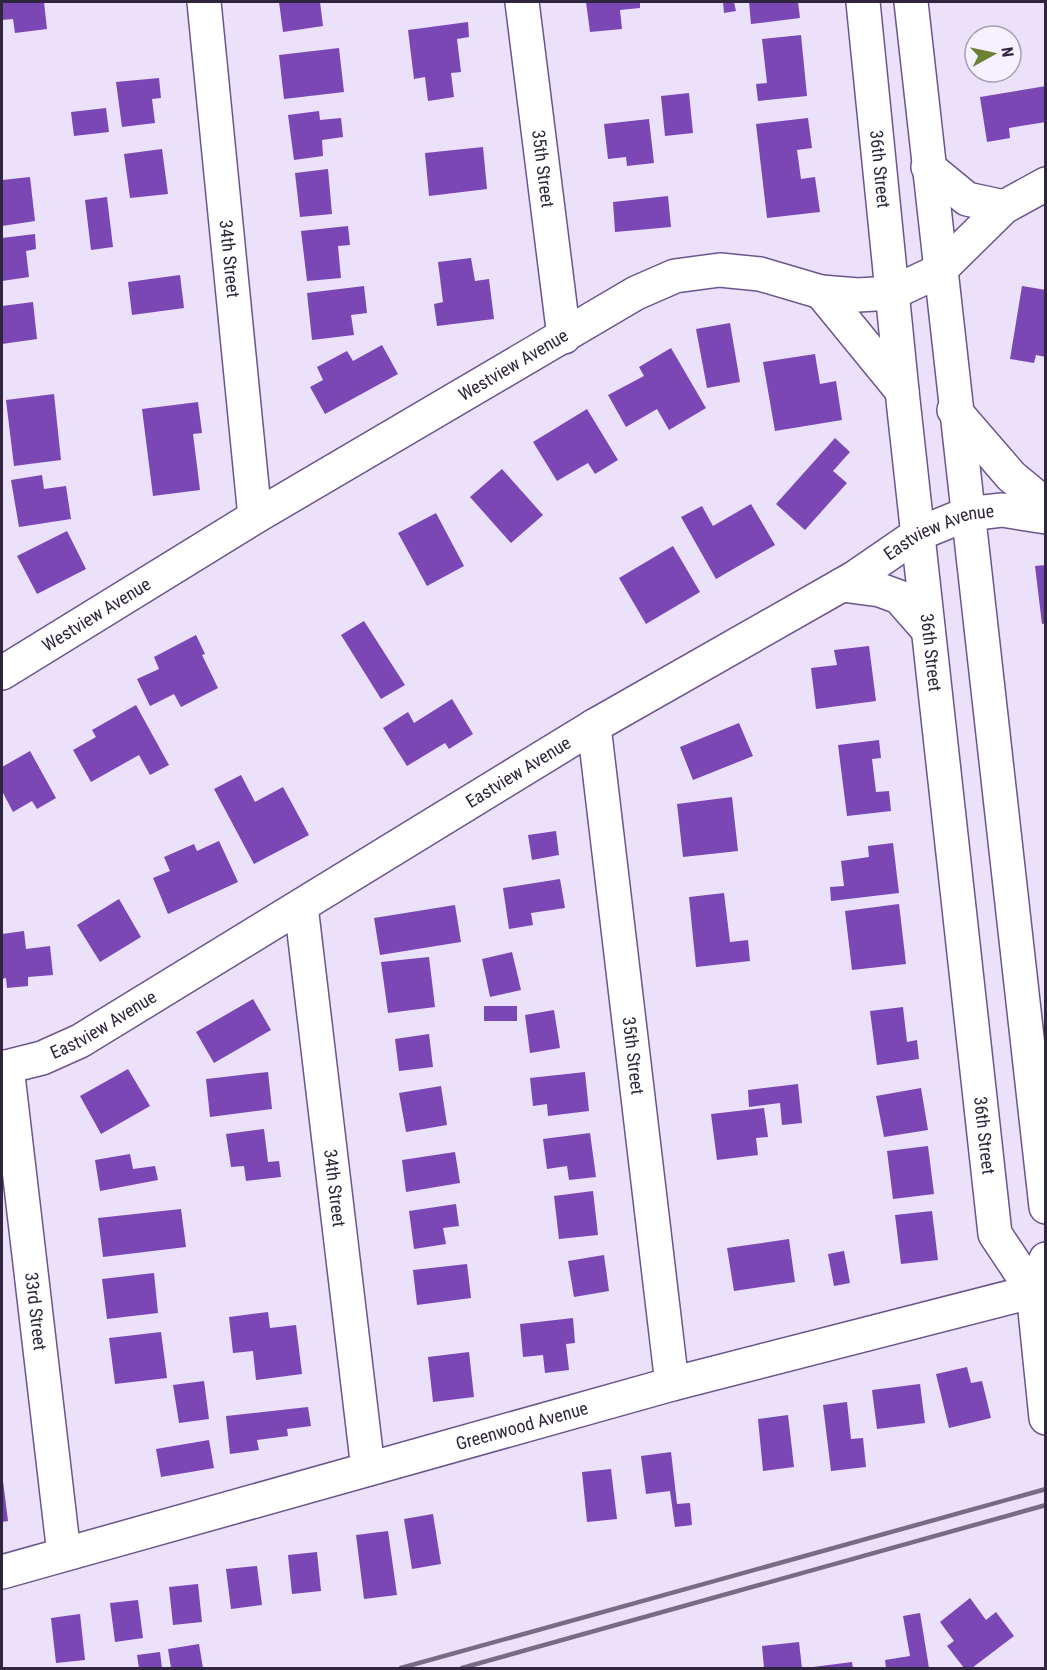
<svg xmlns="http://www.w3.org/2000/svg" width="1047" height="1670" viewBox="0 0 1047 1670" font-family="'Roboto Condensed',sans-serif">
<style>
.building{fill:#7a47b5}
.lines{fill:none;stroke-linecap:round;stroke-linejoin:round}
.minor-casing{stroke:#6c548d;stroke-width:36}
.minor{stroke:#fff;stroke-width:33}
.rail{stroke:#766c86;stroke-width:4.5}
.labels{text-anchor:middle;stroke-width:6;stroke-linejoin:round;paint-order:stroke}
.street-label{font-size:18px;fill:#2f253e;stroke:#f6f1fe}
</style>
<rect width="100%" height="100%" fill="#ebe1fb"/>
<path class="building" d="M2 2H44L47 29 15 33 13 19 2 20Z
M279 2H320L323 26 283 32Z
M586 2H640V8L620 10 622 29 590 32Z
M723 2H734L736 11 724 13Z
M749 2H798L800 18 751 24Z
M468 22 469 37 457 39 461 72 451 73 454 97 428 101 425 77 414 79 408 30Z
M801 35 807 96 758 101 756 84 767 83 762 39Z
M339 48 344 92 284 99 279 55Z
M159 78 161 98 152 99 155 123 122 127 116 82Z
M1046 86V122L1009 128 1010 138 987 142 980 97Z
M689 93 693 133 665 136 661 96Z
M106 108 109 132 74 136 71 112Z
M319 111 320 120 341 118 343 137 322 140 323 156 294 160 288 115Z
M808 118 812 148 797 150 801 179 815 177 820 212 767 218 756 124Z
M649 119 654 163 627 166 626 157 608 159 604 124Z
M483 147 487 189 429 196 425 153Z
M162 149 168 194 130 198 124 154Z
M328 169 332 214 300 217 295 173Z
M30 177 35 221 2 226V180Z
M668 196 671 227 615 232 613 202Z
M107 197 113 247 91 250 85 200Z
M348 226 350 245 338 246 341 278 307 281 301 231Z
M35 234 36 249 26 251 29 277 2 281V238Z
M471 258 475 281 489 279 494 319 437 326 434 304 443 302 438 262Z
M180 275 184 308 132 315 128 282Z
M364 286 367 313 351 315 354 335 312 340 307 293Z
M1022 286 1046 290V357L1036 355 1034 363 1010 359Z
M33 302 37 339 2 344V306Z
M730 323 740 382 707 388 696 329Z
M382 345 398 374 325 414 310 387 323 380 317 367 347 351 353 361Z
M671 348 706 408 669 430 657 409 626 427 608 395 644 376 639 367Z
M815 354 820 384 836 381 842 420 775 431 763 362Z
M54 394 61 460 14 466 6 400Z
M198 402 202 433 193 434 200 490 153 496 142 409Z
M587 409 618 460 595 474 588 463 557 481 533 442Z
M835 438 850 452 833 471 847 483 805 530 776 504Z
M502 469 543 515 511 543 470 497Z
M42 475 44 489 66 486 71 519 19 527 11 480Z
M751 504 775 545 716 579 681 517 702 506 713 526Z
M436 513 464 566 427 586 398 533Z
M67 531 86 569 37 594 17 556Z
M673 546 700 592 646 624 619 578Z
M1046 565V623L1042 624 1035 566Z
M364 621 405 685 381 699 341 635Z
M196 635 205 654 202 655 218 688 181 707 174 694 150 706 137 679 159 669 154 657Z
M869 646 876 701 816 709 811 668 837 665 834 650Z
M452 699 473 734 449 749 445 743 407 766 383 728 408 712 414 723Z
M136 705 169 765 150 775 139 755 91 782 73 750 96 737 92 730Z
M739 723 753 756 693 780 680 747Z
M879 740 881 758 872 759 876 792 889 791 891 811 847 816 838 745Z
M30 751 56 798 37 809 32 801 13 812 2 791V767Z
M241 775 255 802 283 787 309 835 254 864 214 789Z
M732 797 738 851 683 857 677 804Z
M556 831 559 855 532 860 528 835Z
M219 841 238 882 168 914 153 878 170 871 164 857 194 844 197 851Z
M893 843 899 893 831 901 830 887 844 886 841 861 869 857 868 846Z
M560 879 565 908 531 913 533 925 509 929 503 888Z
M724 893 730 942 748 940 750 961 696 967 689 897Z
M119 899 141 937 100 962 77 925Z
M899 904 906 964 852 970 845 911Z
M455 905 461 942 380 955 374 918Z
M24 931 26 949 50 946 53 975 28 977V986L7 988 6 978 2 979V934Z
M512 952 521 990 490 997 482 959Z
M429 957 435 1007 388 1013 381 962Z
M253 999 271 1030 214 1063 196 1032Z
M484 1006H517V1021H484Z
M903 1007 907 1042 917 1040 919 1059 877 1065 870 1011Z
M554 1010 560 1048 530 1053 525 1015Z
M429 1034 433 1067 399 1071 395 1039Z
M128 1069 150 1106 101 1134 80 1096Z
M268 1072 272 1109 210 1117 206 1079Z
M585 1072 589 1111 548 1116 547 1104 533 1106 530 1078Z
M798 1084 802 1123 782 1125 780 1103 749 1107 748 1090Z
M441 1086 447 1125 406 1132 399 1093Z
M921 1088 928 1130 884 1137 876 1096Z
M764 1108 768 1137 756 1138 758 1155 717 1160 711 1114Z
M264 1129 268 1162 279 1161 281 1177 246 1181 244 1166 231 1167 226 1134Z
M590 1133 596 1177 569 1180 567 1166 547 1169 543 1139Z
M928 1146 934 1194 893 1199 887 1151Z
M455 1152 460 1183 406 1192 402 1160Z
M130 1154 133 1169 155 1166 158 1180 100 1191 95 1160Z
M593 1191 598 1235 559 1239 554 1196Z
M456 1204 459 1226 443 1228 446 1244 414 1249 409 1211Z
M181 1209 186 1247 103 1257 98 1218Z
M932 1211 938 1260 901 1264 895 1215Z
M789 1239 795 1282 734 1291 727 1248Z
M844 1251 850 1283 834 1286 828 1254Z
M604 1255 609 1291 574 1297 568 1261Z
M467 1264 471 1298 417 1305 413 1270Z
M154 1273 158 1313 107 1319 102 1279Z
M268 1312 270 1328 296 1325 302 1374 256 1380 253 1351 233 1353 229 1317Z
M573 1318 575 1343 566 1344 569 1370 545 1373 543 1355 523 1357 520 1324Z
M161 1332 167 1378 115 1384 109 1338Z
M469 1352 474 1397 433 1402 428 1357Z
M967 1367 971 1383 982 1381 991 1418 949 1428 936 1374Z
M204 1381 209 1419 179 1423 173 1385Z
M920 1384 925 1423 877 1429 872 1390Z
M847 1402 851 1439 863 1438 866 1467 831 1471 823 1405Z
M308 1407 311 1426 287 1429 288 1436 257 1440 259 1450 230 1454 226 1416Z
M788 1415 794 1467 763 1471 758 1419Z
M209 1440 214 1468 161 1477 156 1449Z
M671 1452 677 1504 690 1503 692 1525 675 1527 670 1491 646 1494 641 1456Z
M611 1469 617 1519 587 1522 582 1472Z
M3 1481 8 1521 2 1522V1482Z
M433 1514 441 1564 412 1569 404 1519Z
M388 1531 397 1595 364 1599 356 1535Z
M317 1552 321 1591 292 1594 288 1555Z
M257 1566 262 1605 231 1609 226 1569Z
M198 1584 202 1622 173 1625 169 1587Z
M970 1598 986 1620 996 1612 1014 1636 972 1668H964L947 1646 954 1641 940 1622Z
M138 1600 143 1638 115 1642 110 1603Z
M920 1613 929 1668H886L885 1660 910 1656 903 1616Z
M80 1614 85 1660 56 1663 51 1618Z
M799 1642 802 1668H764L762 1646Z
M199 1644 203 1668H171L168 1649Z
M160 1652 162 1668H139L137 1655Z
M852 1662 853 1668H813V1667Z"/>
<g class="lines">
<defs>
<g id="minor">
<path id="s1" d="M204 2 255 517"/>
<path id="s2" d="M522 2 564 337"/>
<path id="s3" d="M863 2 902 391 995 1234 1033 1291 1046 1418"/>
<path d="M911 2C953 403 1003 804 1046 1207"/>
<path d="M928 167 967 199 1004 207"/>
<path d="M821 292 902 391"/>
<path d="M954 410 1011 476 1046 505"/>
<path d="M842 585 880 590 899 597 928 630"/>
<path id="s4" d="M2 673 255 517 636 293 675 276 720 270 760 274 821 292 858 295 892 293 939 271 1004 207 1046 184"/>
<path id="s5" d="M594 726 672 1384"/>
<path id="s6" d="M301 906 368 1469"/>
<path id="s7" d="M7 1067 64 1554"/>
<path id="s8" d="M2 1068 42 1058 80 1041 594 726 854 578 918 534 967 514 1002 510 1046 517"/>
<path d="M1033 1291 1046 1259"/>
<path id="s9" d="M2 1572 672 1384 1046 1288"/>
</g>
</defs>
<use href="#minor" class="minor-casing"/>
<use href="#minor" class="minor"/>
<path class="rail" d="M401 1668 1046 1489
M462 1668 1046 1505"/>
</g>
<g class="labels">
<g class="street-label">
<text dy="6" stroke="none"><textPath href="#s2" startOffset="168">35th Street</textPath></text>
<text dy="6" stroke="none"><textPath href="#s3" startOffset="168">36th Street</textPath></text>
<text dy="6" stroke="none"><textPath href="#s1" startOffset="258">34th Street</textPath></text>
<text dy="6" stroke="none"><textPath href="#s4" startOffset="597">Westview Avenue</textPath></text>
<text dy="6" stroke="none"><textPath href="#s8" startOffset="1083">Eastview Avenue</textPath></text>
<text dy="6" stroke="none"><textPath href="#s4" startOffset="111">Westview Avenue</textPath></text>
<text dy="6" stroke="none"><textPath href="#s3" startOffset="654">36th Street</textPath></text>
<text dy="6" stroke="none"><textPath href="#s8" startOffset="597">Eastview Avenue</textPath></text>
<text dy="6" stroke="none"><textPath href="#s8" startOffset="111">Eastview Avenue</textPath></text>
<text dy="6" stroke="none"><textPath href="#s5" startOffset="332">35th Street</textPath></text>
<text dy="6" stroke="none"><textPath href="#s3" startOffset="1140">36th Street</textPath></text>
<text dy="6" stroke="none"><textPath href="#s6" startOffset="284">34th Street</textPath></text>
<text dy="6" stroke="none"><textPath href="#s7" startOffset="246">33rd Street</textPath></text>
<text dy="6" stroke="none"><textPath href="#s9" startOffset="540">Greenwood Avenue</textPath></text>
</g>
</g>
<rect width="1047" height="1670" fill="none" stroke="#2f253e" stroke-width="6"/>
<g transform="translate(993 54) rotate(82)"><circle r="28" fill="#f6f1fe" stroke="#a69fb1" stroke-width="1.5"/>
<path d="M0-4.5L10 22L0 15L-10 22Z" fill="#6c8132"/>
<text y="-9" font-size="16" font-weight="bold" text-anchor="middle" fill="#2f253e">N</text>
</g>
</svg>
